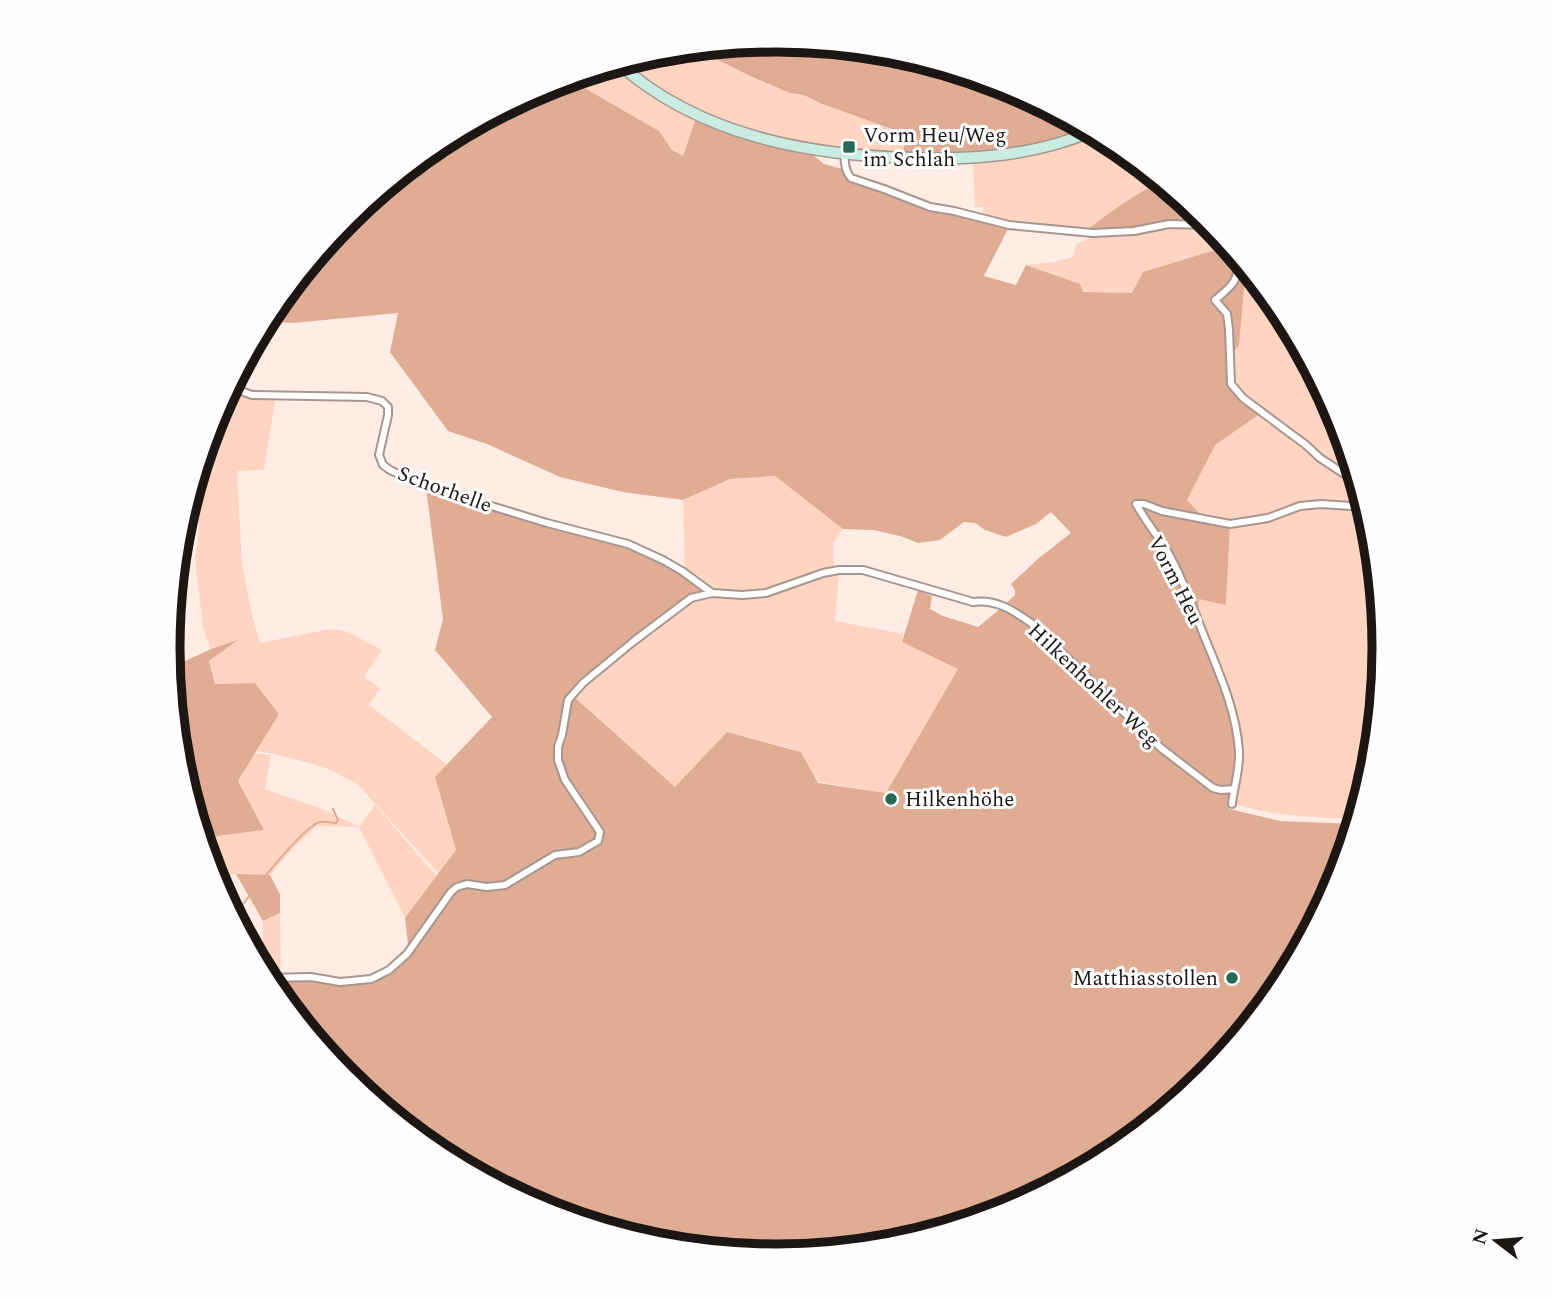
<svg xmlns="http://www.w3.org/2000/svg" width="1552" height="1297" viewBox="0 0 1552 1297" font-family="Spectral,serif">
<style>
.green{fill:#ffd4c1}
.forest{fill:#e0ac94}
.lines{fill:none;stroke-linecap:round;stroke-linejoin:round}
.stream{stroke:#deaa93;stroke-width:2}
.street-casing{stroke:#a6968f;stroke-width:10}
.secondary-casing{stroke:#a6968f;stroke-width:13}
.street{stroke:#fff;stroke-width:6}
.secondary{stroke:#c8ebe2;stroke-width:10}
.poi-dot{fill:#286a59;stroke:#fefefe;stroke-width:2.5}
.labels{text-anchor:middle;stroke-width:6;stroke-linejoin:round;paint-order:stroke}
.poi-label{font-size:21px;fill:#1c1614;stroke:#fefefe;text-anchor:start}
.street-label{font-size:21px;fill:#1c1614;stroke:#fefefe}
.rim{fill:none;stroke:#1c1614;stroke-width:9}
</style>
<rect width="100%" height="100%" fill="#feece5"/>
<path class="green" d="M690 49 717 59 750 76 790 93 804 95 820 103 907 134 903 153 831 148 780 139 749 130 720 119 695 108 656 87 624 62 658 52Z
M613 65 651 94 696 118 683 156 672 150 659 131 569 79Z
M1097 135 1114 143 1161 182C1134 194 1110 212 1086 231L1010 223 983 216V207H975L973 162C1019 158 1054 155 1097 135Z
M1169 226 1213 227 1228 246 1143 272 1133 293 1083 292 1079 284 1026 265 1054 262 1073 257 1076 244 1095 236 1136 233Z
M1246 266 1282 311 1338 416 1358 481C1337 467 1235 398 1232 379 1227 350 1238 322 1243 294 1244 285 1245 275 1246 266Z
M229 387 275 401 264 470 237 471 242 564 252 615 260 643 331 629 348 632 382 650 364 677 380 688 369 705 422 745 447 765 435 777 456 850 439 874 357 784 331 770 309 763 275 754 256 751 279 714 255 683 215 684 209 661 235 641 211 649 203 628 195 557 198 542 201 462 214 415Z
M1261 413 1359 485 1365 504 1321 502 1268 516 1230 522 1205 519 1186 500 1215 444Z
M198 468 194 546 178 545 180 529Z
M775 476 843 529 833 543 834 567 817 571 768 589 750 591 727 592 714 590 685 571 683 500 730 479Z
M1321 504 1366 508 1373 530 1384 649 1372 768 1357 819C1316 817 1272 817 1232 803L1198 618 1199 598 1226 605 1230 525 1301 507Z
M839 573 835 621 903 634 902 642 959 669 886 793 818 782 800 751 727 732 676 788 574 696 584 685 635 642 693 600 706 597 739 598 764 595 817 577Z
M255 753 271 755 265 789 325 810 359 827 375 805 437 876 405 918 359 827 317 826 295 846 270 875 236 874 213 877 201 838 263 830 238 781Z
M280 913 281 976H265L262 971 263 921Z"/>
<path class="forest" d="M776 40 895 52 1009 87 1087 129C1050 146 1009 149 969 152 947 153 925 155 903 153L906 134 820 103 804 95 790 93 750 76 716 59 690 49Z
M569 79 659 131 672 150 683 156 696 118 733 135 813 155 824 164 842 169 846 178 853 181 947 213 1009 227 984 276 1016 285 1026 265 1080 284 1083 292 1132 293 1143 272 1228 246C1248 269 1230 284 1213 300L1225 315 1228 330 1226 356 1229 386 1261 413 1215 445 1187 500 1207 521 1230 525 1226 605 1199 599 1198 618 1232 716 1237 752V774L1231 787 1229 809 1280 821 1355 824 1338 882 1282 987 1206 1079 1114 1154 1008 1211 894 1245 776 1257 657 1245 543 1210 438 1154 346 1078 270 986 266 979 370 981 409 953 405 918 456 850 435 777 492 717 435 650 443 619 426 488 547 526 636 551 658 561 706 591 688 595 674 605 571 694 675 787 727 732 801 752 818 783 886 793 958 669 902 642 918 590 932 596 930 609 943 616 978 627 1000 609 1015 595V590L1011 584 1039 558 1071 533 1051 512 1036 524 1006 537 985 530 975 523 964 522 940 540 918 543 900 536 873 530 843 529 775 476 730 479 683 500 623 492 560 477 487 444 448 431 390 352 398 313 293 323 265 321 270 310 346 218 438 143 544 86Z
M1161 182 1210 223 1134 229 1086 231C1110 212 1134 194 1161 182Z
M1241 261 1246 266 1239 345 1230 356 1231 330 1219 301C1232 288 1240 281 1241 261Z
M238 640 209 661 215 684 255 683 279 714 238 781 264 830 201 838 179 767 169 663 183 662 211 649Z
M236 874 270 875 280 894V913L263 921Z"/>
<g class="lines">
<path class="stream" d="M696 48 714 55 746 72 780 87 805 94 821 102 911 134 927 142 949 148 971 149 1036 141 1067 127 1077 130
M232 915 237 912C249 896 304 825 320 822 324 821 331 823 336 823L338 820 333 809"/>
<defs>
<path id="street" d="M844 154C845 163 845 172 851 178L884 189 930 207 954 211 1009 225 1093 233 1134 231 1169 224 1212 225
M1239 258C1238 282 1233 285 1215 300L1227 314 1229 329 1231 384 1243 398 1306 445 1320 458 1358 483
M231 385 236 389 252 395 367 397 382 401 388 407V415L379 455 383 465 390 470 423 485 547 523 628 544 663 560 682 571 712 593
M1232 804C1234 786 1240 770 1239 751 1236 706 1215 664 1199 623 1189 598 1180 572 1166 549 1156 534 1145 520 1136 504H1144L1162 511 1230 524 1268 518 1300 506 1321 504 1366 507
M266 978 311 977 340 982 371 979 389 970 407 954 451 892 457 887 467 884 487 887 505 885 555 855 579 852 598 841 600 832 565 780 558 760V747L562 735 568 700 583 683 634 641 691 598 712 593 742 595 766 593 823 573 839 570H863L973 602C996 599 1013 610 1031 623L1161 748 1213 788 1221 790 1234 789"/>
<path id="secondary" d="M619 64C700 136 810 156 916 158 977 160 1036 155 1093 131"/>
</defs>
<use href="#street" class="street-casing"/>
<use href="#secondary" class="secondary-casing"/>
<use href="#street" class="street"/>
<use href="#secondary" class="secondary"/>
</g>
<g class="poi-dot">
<rect x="842" y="140" width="14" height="14" rx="3.5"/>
<circle cx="891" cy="799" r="7"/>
<circle cx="1232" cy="978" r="7"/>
</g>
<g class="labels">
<g class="poi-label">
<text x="863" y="142">Vorm Heu/Weg<tspan x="863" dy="24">im Schlah</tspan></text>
<text x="905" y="806">Hilkenhöhe</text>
<text x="1218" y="985" text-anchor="end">Matthiasstollen</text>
</g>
<g class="street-label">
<text transform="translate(445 489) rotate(20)" y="7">Schorhelle</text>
<text transform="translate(1176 580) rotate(63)" y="7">Vorm Heu</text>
<text transform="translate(1094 685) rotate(43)" y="7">Hilkenhohler Weg</text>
</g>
</g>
<path d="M0 0H1552V1297H0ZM180 648a596 596 0 1 1 1192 0a596 596 0 1 1-1192 0Z" fill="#fefefe" fill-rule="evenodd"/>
<path class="rim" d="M180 648a596 596 0 1 1 1192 0a596 596 0 1 1-1192 0Z"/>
<g transform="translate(1496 1241) rotate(286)" stroke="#fefefe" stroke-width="5" paint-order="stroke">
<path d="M0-5L12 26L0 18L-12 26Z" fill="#1c1614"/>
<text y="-10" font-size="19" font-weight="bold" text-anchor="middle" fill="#1c1614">N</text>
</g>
</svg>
